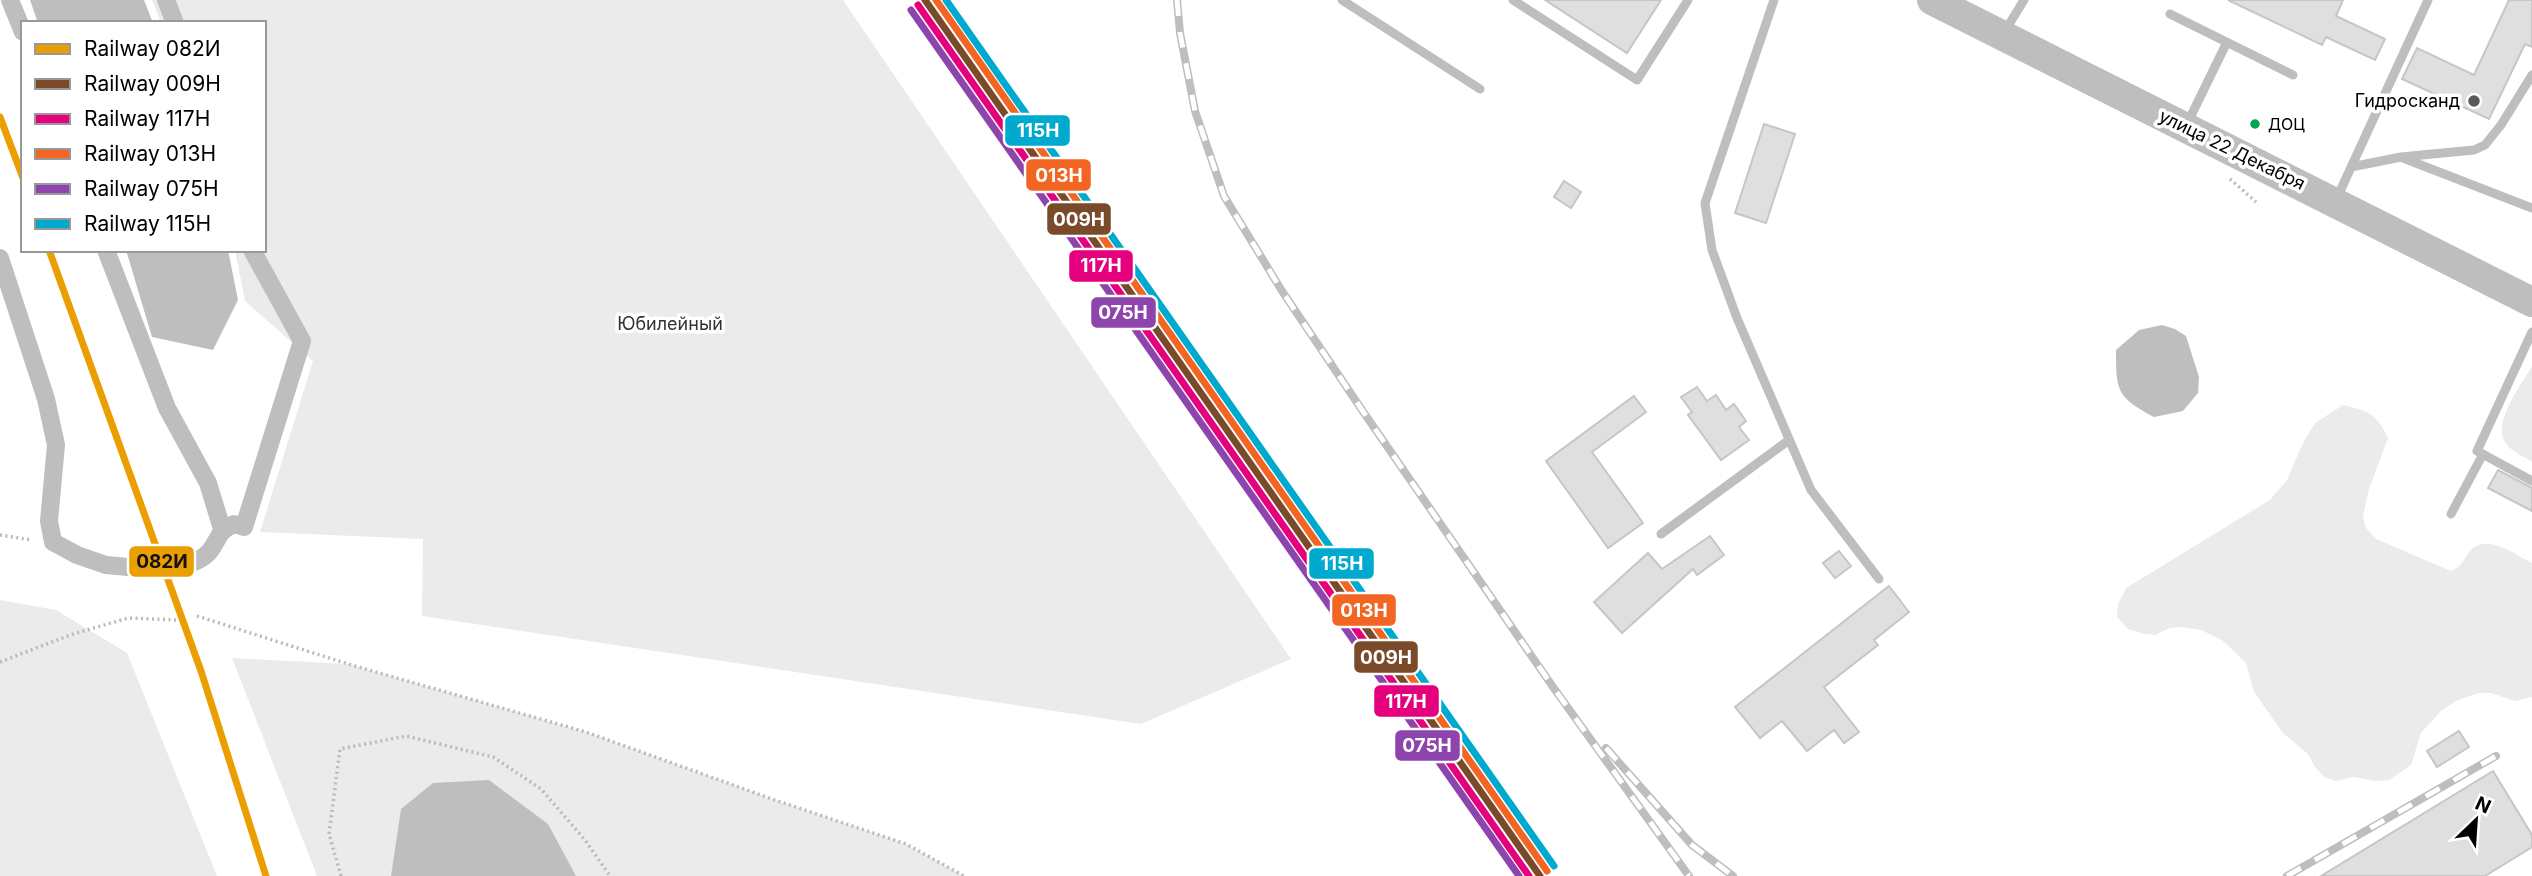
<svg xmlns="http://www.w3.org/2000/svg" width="2532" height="876" viewBox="0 0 2532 876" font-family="Inter,sans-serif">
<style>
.green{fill:#ebebeb}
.water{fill:#bebebe}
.building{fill:#dfdfdf;stroke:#c6c6c6;stroke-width:2}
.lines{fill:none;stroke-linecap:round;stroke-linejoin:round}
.path{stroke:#b9b9b9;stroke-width:3.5;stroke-dasharray:2 3.5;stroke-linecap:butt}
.service{stroke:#bebebe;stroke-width:9}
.minor{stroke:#bebebe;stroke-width:18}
.primary{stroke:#bebebe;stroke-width:30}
.rail-casing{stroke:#bebebe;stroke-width:8}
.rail{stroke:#fff;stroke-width:5;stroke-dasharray:16;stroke-linecap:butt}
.rail-1-casing{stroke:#fff;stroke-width:12}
.rail-2-casing{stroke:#fff;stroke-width:12}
.rail-3-casing{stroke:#fff;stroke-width:12}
.rail-4-casing{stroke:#fff;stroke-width:12}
.rail-5-casing{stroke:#fff;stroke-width:12}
.rail-6-casing{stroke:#fff;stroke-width:12}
.rail-1{stroke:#eb9e00;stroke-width:7}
.rail-2{stroke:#7a4b2a;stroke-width:7}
.rail-3{stroke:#e5007d;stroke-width:7}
.rail-4{stroke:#f26522;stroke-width:7}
.rail-5{stroke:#8e44ad;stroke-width:7}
.rail-6{stroke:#00a9ce;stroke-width:7}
.poi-dot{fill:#595959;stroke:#fff;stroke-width:2.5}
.bus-dot{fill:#00a651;stroke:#fff;stroke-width:2.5}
.labels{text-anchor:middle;stroke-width:7;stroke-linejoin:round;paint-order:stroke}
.bus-label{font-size:16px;fill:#000;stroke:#fff;text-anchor:start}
.poi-label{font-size:18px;fill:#000;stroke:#fff;text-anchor:end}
.street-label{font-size:18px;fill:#000;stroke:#fff}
.park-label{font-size:18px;fill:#323232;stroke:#fff}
.line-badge{stroke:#fff;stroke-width:2.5}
.badge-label{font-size:19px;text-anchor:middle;font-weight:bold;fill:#fff}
.pale-badge-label{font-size:19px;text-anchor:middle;font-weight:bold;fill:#111}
</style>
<rect width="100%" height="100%" fill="#fff"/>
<path class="green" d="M152 0H843L1291 659 1141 724 422 616 423 539 260 532 313 361 245 301 235 250H264V23H161Z
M2532 366V462C2523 456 2510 451 2505 442 2492 422 2522 384 2532 366Z
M2343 405C2369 411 2377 414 2388 438L2369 489 2363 517 2366 528 2376 539 2451 571C2464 565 2462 561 2470 551 2486 532 2516 555 2532 563V697L2515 701 2491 693H2479L2458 700 2442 710 2421 733 2411 765 2389 780 2376 781 2354 777 2336 781 2324 777 2315 767 2308 754 2283 733 2254 692 2246 663 2222 640 2201 630 2181 627 2169 628 2156 635 2144 634 2128 629 2117 617 2118 604 2126 588 2270 500 2287 480 2303 443 2315 423Z
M0 600 56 610 127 653 217 876H0Z
M232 658 348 664 586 732 772 799 906 844 964 876H317Z"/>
<path class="water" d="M30 0H144L153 23H38Z
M126 250H228L238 300 213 350 152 337Z
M2162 325 2175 329 2186 336 2199 377 2198 393 2183 411 2154 417C2117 397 2116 392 2116 350L2139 330Z
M489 780 548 824 576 876H391L401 809 433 783Z"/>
<path class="building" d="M1545 0H1661L1627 53Z
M2228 0H2343L2336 16 2385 39 2375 60 2326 37 2322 45Z
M2509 0H2532V47L2525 44 2489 119 2402 79 2417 48 2474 75Z
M1764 124 1795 134 1766 223 1735 213Z
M1564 181 1581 192 1571 208 1554 197Z
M1697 387 1707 401 1716 395 1726 410 1734 404 1746 421 1739 427 1749 440 1721 460 1688 415 1692 412 1681 397Z
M1634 396 1646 412 1592 452 1643 523 1608 548 1546 461Z
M2498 470 2532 488V511L2488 488Z
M1710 536 1724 555 1697 575 1693 569 1622 633 1594 602 1648 553 1662 569Z
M1839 551 1851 566 1835 578 1823 563Z
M1889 586 1909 612 1874 640 1878 645 1824 687 1859 732 1844 743 1834 730 1807 751 1782 721 1760 738 1735 707Z
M2459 731 2469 747 2437 767 2427 751Z
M2493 771 2532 835V847L2485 876H2321Z"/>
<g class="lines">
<path class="path" d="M2230 179 2256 202
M0 535 32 540
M197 616 348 664 586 732 772 799 906 844 964 876
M0 662 70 635 128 618 179 620
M341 876 329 834 340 749 406 736 493 757 541 789 585 840 610 876"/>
<path class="service" d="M1342 0 1480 89
M1513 0 1637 80 1688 0
M1774 0 1705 203 1712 250 1737 318 1811 490 1879 579
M2170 14 2293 75
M2005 31 2024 0
M2188 122 2227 42
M2403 158 2532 208
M2351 167 2401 157 2474 150 2485 145 2501 125 2532 75
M2336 200 2428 0
M2532 332 2477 451 2532 481
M2451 514 2483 454
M1661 534 1789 440"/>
<path class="minor" d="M10 0 23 32
M166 0 175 23
M106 250 167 408 208 483 222 529
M0 258 46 399 56 445 49 521 53 542 77 555 106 565 162 570
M180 568C190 564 202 560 209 552 220 539 216 532 234 524L244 527 302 341 252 250"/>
<path class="primary" d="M1932 0 2532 302"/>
<defs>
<path id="rail" d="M1177 0 1180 33 1195 111 1224 196 1282 291 1362 410 1553 687 1689 876
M1606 748 1692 845 1733 876
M2287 876 2496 756"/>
</defs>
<use href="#rail" class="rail-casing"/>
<use href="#rail" class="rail"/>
<defs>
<path id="rail-1" d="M0 117 23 178
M49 250 201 671 266 876"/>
<path id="rail-2" d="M925 0 1540 876"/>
<path id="rail-3" d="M918 5 1529 876"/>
<path id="rail-4" d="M936 0 1547 871"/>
<path id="rail-5" d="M911 10 1519 876"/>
<path id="rail-6" d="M946 0 1554 866"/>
</defs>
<use href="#rail-1" class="rail-1-casing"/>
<use href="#rail-2" class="rail-2-casing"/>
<use href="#rail-3" class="rail-3-casing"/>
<use href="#rail-4" class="rail-4-casing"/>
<use href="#rail-5" class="rail-5-casing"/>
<use href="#rail-6" class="rail-6-casing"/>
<use href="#rail-1" class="rail-1"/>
<use href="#rail-2" class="rail-2"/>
<use href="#rail-3" class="rail-3"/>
<use href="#rail-4" class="rail-4"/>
<use href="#rail-5" class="rail-5"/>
<use href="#rail-6" class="rail-6"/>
</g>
<circle class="poi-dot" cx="2474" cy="101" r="7"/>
<circle class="bus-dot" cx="2255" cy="124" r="6"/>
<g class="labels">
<g class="bus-label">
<text x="2268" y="130">ДОЦ</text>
</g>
<g class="poi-label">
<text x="2460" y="107">Гидросканд</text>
</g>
<g class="street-label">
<text transform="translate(2232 150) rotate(26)" y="6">улица 22 Декабря</text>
</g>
<g class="park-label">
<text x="670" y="330">Юбилейный</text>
</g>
</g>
<g class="line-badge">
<rect x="1004" y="114" width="67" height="33" rx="7" fill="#00a9ce"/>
<rect x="1025" y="158" width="67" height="34" rx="7" fill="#f26522"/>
<rect x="1046" y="202" width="66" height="34" rx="7" fill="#7a4b2a"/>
<rect x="1068" y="249" width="66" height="34" rx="7" fill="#e5007d"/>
<rect x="1090" y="296" width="67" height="33" rx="7" fill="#8e44ad"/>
<rect x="128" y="545" width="67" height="33" rx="7" fill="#eb9e00"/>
<rect x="1308" y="547" width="67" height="33" rx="7" fill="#00a9ce"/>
<rect x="1331" y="593" width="66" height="34" rx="7" fill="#f26522"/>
<rect x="1353" y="640" width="66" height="34" rx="7" fill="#7a4b2a"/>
<rect x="1373" y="684" width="67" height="34" rx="7" fill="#e5007d"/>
<rect x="1394" y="729" width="67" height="33" rx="7" fill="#8e44ad"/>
</g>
<g class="badge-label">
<text x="1038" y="137">115Н</text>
<text x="1059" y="182">013Н</text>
<text x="1079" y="226">009Н</text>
<text x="1101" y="272">117Н</text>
<text x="1123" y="319">075Н</text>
<text x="1342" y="570">115Н</text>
<text x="1364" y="617">013Н</text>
<text x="1386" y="664">009Н</text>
<text x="1406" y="708">117Н</text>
<text x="1427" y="752">075Н</text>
</g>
<g class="pale-badge-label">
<text x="162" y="568">082И</text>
</g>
<rect x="21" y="21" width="245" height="231" fill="#ffffff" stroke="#999999" stroke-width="2"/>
<rect x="35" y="44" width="35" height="10" fill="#eb9e00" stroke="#999999" stroke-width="2"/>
<text x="84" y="56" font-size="21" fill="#000000">Railway 082И</text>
<rect x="35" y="79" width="35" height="10" fill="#7a4b2a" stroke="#999999" stroke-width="2"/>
<text x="84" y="91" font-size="21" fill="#000000">Railway 009Н</text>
<rect x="35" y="114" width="35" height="10" fill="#e5007d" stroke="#999999" stroke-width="2"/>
<text x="84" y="126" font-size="21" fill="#000000">Railway 117Н</text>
<rect x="35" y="149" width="35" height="10" fill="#f26522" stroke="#999999" stroke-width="2"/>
<text x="84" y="161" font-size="21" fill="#000000">Railway 013Н</text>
<rect x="35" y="184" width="35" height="10" fill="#8e44ad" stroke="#999999" stroke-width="2"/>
<text x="84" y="196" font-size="21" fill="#000000">Railway 075Н</text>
<rect x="35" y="219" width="35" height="10" fill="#00a9ce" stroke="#999999" stroke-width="2"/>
<text x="84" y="231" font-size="21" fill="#000000">Railway 115Н</text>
<g transform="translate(2476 820) rotate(25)" stroke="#ffffff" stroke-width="5" paint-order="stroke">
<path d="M0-5L12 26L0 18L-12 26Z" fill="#000000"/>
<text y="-10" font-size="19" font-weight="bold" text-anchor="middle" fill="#000000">N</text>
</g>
</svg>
